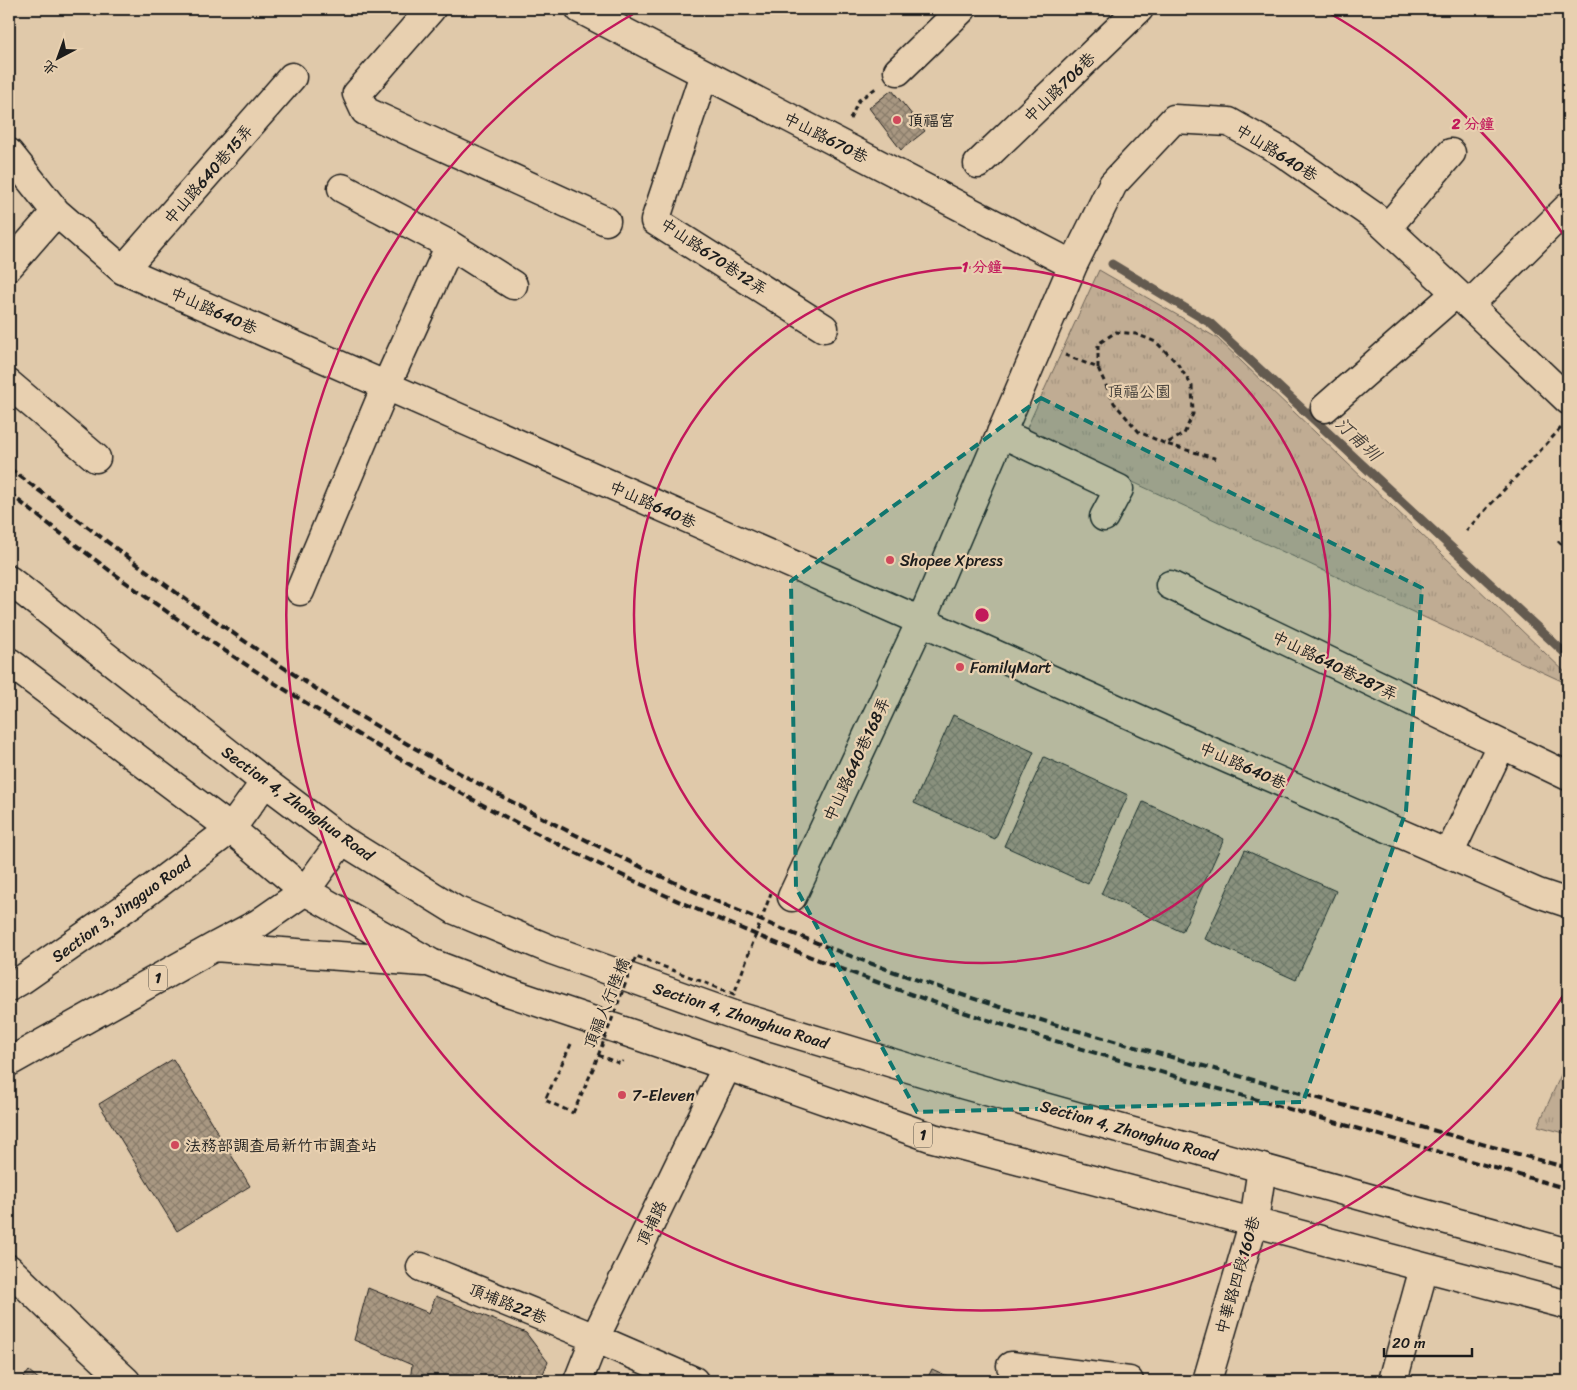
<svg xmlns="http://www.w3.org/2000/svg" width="1577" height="1390" viewBox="0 0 1577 1390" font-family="Sriracha,'LXGW WenKai TC',sans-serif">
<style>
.grass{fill:url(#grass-tufts);stroke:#6e6458}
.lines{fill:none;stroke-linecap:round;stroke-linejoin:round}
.stream{stroke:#635a50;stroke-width:9}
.building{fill:url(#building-cross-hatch);stroke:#1c1c1c}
.minor-casing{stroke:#1c1c1c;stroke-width:31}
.major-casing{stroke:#1c1c1c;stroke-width:31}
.path{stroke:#1c1c1c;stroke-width:3;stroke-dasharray:5 4;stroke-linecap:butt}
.minor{stroke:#e8d0b0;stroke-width:28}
.major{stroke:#e8d0b0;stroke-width:28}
.rail{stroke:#1c1c1c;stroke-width:4;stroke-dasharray:8 4;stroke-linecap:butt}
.path-bridge{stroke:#1c1c1c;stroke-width:3;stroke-dasharray:5 4;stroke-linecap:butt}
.marked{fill:#0f766e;fill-opacity:0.2;stroke:#0f766e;stroke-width:4;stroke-dasharray:10 6;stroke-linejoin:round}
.ring{fill:none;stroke:#c2185b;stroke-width:2.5}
.poi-dot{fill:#d1495b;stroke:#e8d0b0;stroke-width:2}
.labels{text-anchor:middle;stroke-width:4.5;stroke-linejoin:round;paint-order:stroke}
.shield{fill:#e8d0b0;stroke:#595248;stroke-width:1}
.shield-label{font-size:15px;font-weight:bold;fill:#1c1c1c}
.street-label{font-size:16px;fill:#1c1c1c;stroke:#e8d0b0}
.poi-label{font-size:16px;fill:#1c1c1c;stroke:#e8d0b0;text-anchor:start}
.park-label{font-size:16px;fill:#45403a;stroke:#e8d0b0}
.water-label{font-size:18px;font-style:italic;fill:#46403a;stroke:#e8d0b0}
.centre{fill:#c2185b;stroke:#e8d0b0;stroke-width:2.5}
.ring-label{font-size:15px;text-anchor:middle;font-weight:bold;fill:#c2185b;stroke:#e8d0b0;stroke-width:4.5;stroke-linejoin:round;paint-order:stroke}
</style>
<defs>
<pattern id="grass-tufts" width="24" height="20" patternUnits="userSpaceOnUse" patternTransform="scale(1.25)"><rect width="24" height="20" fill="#c0ac93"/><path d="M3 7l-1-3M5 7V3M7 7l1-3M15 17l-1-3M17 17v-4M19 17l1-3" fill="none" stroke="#a4937e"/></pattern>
<pattern id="building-cross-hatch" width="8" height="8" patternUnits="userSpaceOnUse" patternTransform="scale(1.25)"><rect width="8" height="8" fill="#a99882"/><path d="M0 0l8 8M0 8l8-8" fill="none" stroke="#897b6a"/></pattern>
</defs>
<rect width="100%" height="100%" fill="#e0c9aa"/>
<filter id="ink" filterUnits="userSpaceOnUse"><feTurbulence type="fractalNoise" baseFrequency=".02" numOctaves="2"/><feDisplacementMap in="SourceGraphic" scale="10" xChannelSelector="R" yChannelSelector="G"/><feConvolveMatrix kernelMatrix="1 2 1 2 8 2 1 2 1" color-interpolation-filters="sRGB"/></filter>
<g filter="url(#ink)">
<path class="grass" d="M1099 270 1217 338 1568 675V684L1025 432Z
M1568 1059V1134L1538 1126Z"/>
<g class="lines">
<path class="stream" d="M1112 264 1210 323 1568 656"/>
</g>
<path class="building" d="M892 90 925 131 901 150 869 108Z
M953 715 1034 752 995 839 914 803Z
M1044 757 1128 795 1088 884 1004 846Z
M1143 802 1224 839 1182 932 1101 894Z
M1245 850 1336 891 1296 980 1205 939Z
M173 1059 250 1186 177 1231 99 1104Z
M368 1288 429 1313 436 1296 526 1333 548 1362 540 1381H410L412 1365 354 1340Z
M932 1369 958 1381H926Z
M29 1371 41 1381H21Z"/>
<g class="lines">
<defs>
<path id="minor" d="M431 9 357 94 365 111 606 221
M580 9 1073 265
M898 71 962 9
M704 74 655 221 824 328
M9 153 56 212 123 270 921 621 1228 759 1538 893 1568 903
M978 164 1139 9
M342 188 450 245 513 285
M1387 228 1451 153
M9 266 56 212
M123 270 292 77
M1469 305 1568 207
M9 384 96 458
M1325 408 1456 293
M1001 433 1119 489 1104 517
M9 580 265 782
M1170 585 1568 776
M300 591 386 386 450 245
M9 662 231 829 305 891
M1449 854 1501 745
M792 897 921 621 1073 265 1113 184 1174 119 1229 122 1282 152 1375 217 1469 305 1568 400
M421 1267 595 1338 694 1381
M9 1269 84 1342 126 1381
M1011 1366 1129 1381
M578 1381 595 1338 727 1066
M1207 1381 1254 1221 1262 1168
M1393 1381 1424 1268"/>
<path id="major" d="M305 891 431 963 502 990 727 1066 933 1138 1568 1305
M214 947 424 962
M9 987 23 979 135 901 231 829 265 782 342 840 455 910 552 950 737 1016 965 1085 1458 1223 1568 1253
M9 1062 214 947 259 923 305 891 342 840"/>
</defs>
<use href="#minor" class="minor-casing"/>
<use href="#major" class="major-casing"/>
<path class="path" d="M850 119 859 100 876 88
M1065 355 1098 368 1114 403 1139 432 1166 444 1218 459
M1098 368V344L1116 332 1136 334 1156 342 1177 363 1192 386 1193 414 1184 434 1167 443
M1466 531 1561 428
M1558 541 1568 551
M571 1044 545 1100 573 1113
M598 1055 621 1064 623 1061"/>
<use href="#minor" class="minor"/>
<use href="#major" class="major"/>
<path class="rail" d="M9 468C105 540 200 613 301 679 348 710 396 738 445 765 562 831 683 890 807 939 889 972 973 999 1057 1025L1568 1168
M9 493C70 541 132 589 197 632 418 782 660 906 913 995 1008 1028 1105 1056 1202 1084 1324 1119 1446 1154 1568 1189"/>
<path class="path-bridge" d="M573 1113 593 1069 636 956 734 994 771 893"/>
</g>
</g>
<path class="marked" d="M1041 398 1422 588 1406 811 1303 1102 917 1112 796 888 791 581Z"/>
<g class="ring">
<circle cx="982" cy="615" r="348"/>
<path d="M1568 988A695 695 0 1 1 640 10M1324 10A695 695 0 0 1 1568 242"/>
</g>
<g class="poi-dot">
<circle cx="897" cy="120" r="5"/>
<circle cx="890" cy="560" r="5"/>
<circle cx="960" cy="667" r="5"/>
<circle cx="622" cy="1095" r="5"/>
<circle cx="175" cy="1145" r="5"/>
</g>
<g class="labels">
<g class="shield">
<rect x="149" y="965.5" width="18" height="25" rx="4"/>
<rect x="914" y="1122.5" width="18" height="25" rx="4"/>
</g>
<g class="shield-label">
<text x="158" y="983">1</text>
<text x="923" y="1140">1</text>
</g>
<g class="street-label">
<text transform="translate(1059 87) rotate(-44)" y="6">中山路706巷</text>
<text transform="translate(826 137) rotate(27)" y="6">中山路670巷</text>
<text transform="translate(1277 152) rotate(32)" y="6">中山路640巷</text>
<text transform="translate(208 174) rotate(-49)" y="6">中山路640巷15弄</text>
<text transform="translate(714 256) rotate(34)" y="6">中山路670巷12弄</text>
<text transform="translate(214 310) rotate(24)" y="6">中山路640巷</text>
<text transform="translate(653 504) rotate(24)" y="6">中山路640巷</text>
<text transform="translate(1335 665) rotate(26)" y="6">中山路640巷287弄</text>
<text transform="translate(856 759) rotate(-65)" y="6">中山路640巷168弄</text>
<text transform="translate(1243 765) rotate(24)" y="6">中山路640巷</text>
<text transform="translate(298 803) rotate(36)" y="6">Section 4, Zhonghua Road</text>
<text transform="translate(121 909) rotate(-36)" y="6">Section 3, Jingguo Road</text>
<text transform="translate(606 1003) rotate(-68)" y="6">頂福人行陸橋</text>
<text transform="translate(741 1015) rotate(18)" y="6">Section 4, Zhonghua Road</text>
<text transform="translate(1129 1130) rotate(16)" y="6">Section 4, Zhonghua Road</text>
<text transform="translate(651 1223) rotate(-64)" y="6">頂埔路</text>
<text transform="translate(1237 1275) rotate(-74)" y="6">中華路四段160巷</text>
<text transform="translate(508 1303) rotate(22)" y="6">頂埔路22巷</text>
</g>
<g class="poi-label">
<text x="907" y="126">頂福宫</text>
<text x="900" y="566">Shopee Xpress</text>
<text x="970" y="673">FamilyMart</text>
<text x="632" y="1101">7-Eleven</text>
<text x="185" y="1151">法務部調查局新竹市調查站</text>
</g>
<g class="park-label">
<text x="1139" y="397">頂福公園</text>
</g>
<g class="water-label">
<text transform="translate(1358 439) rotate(43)" y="6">汀甫圳</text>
</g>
</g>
<circle cx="982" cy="615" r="8" class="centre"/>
<g class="ring-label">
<text x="1473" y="129">2 分鐘</text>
<text x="982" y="272">1 分鐘</text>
</g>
<rect width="1577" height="1390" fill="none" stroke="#e8d0b0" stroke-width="30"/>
<rect x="15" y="15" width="1547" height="1360" fill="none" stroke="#1c1c1c" stroke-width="2" filter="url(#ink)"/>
<g transform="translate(58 58) rotate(221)" stroke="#e8d0b0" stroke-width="4" paint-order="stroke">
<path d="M0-4L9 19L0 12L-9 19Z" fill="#1c1c1c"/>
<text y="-8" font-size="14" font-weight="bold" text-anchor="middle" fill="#1c1c1c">北</text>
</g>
<path d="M1384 1348v8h88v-8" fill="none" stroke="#1c1c1c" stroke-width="2.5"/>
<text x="1392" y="1348" font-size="15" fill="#1c1c1c" stroke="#e8d0b0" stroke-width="4" paint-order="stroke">20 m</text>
</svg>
